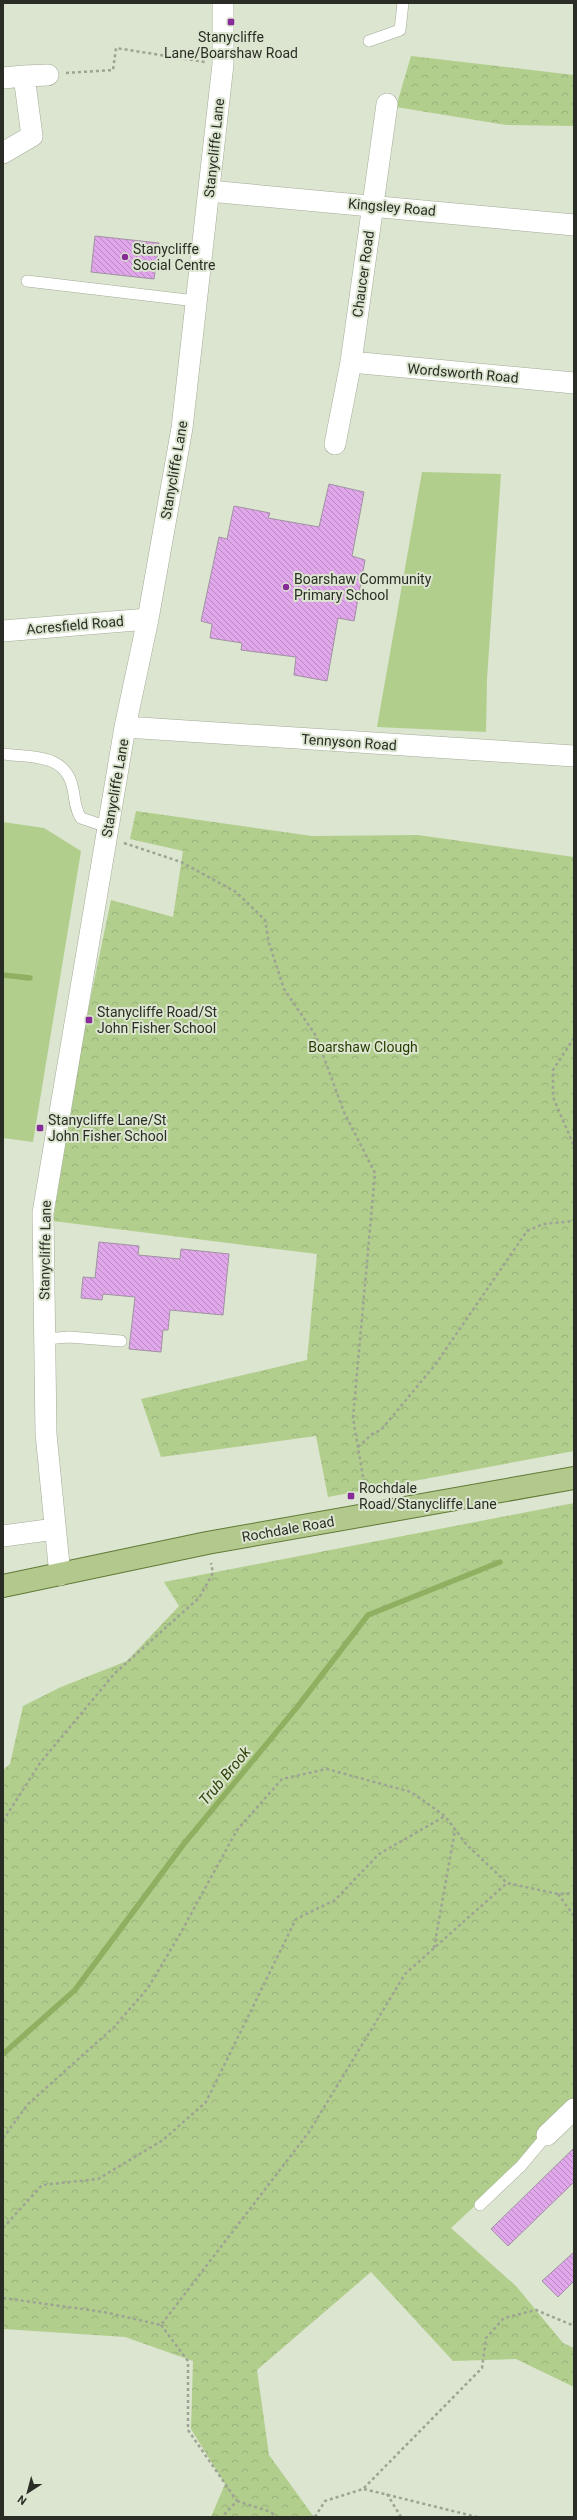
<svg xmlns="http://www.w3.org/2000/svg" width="577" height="2520" viewBox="0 0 577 2520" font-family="Roboto,sans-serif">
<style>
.grass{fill:#b2ce8d}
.forest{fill:url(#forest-crowns)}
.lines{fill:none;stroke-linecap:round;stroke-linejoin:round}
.stream{stroke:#90b061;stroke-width:5.5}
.building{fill:url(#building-back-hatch);stroke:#a192a3}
.service-casing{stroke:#a2ac97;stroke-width:12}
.minor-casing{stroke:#a2ac97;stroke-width:22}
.primary-casing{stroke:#617a37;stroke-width:24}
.path{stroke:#9da493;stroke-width:2.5;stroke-dasharray:3 3;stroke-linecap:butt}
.service{stroke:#fff;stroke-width:11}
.minor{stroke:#fff;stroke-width:21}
.primary{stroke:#b2c88d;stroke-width:22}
.poi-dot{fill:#862b97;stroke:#dbe5cf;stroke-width:1.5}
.labels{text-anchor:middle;stroke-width:4;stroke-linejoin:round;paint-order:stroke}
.poi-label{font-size:14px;fill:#2a2d25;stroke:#dbe5cf;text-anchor:start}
.street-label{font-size:14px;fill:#2a2d25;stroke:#dbe5cf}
.park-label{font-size:14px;fill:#2a3d00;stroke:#dbe5cf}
.water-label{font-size:15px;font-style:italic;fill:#2e4206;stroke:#dbe5cf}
</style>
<defs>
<pattern id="forest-crowns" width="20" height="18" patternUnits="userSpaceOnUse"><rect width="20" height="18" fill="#b2ce8d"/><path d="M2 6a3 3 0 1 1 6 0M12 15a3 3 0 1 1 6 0" fill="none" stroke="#99b17a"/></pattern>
<pattern id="building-back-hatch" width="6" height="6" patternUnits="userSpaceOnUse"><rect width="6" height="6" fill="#e0a7eb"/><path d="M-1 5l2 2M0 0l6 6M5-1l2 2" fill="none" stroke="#b688be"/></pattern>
</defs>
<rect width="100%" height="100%" fill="#dbe5cf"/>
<path class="grass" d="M422 472 501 474 487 679 486 732 377 727Z
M3 822 44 828 81 851 33 1142 3 1138Z"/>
<path class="forest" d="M411 56 574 75V126L506 125 396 107Z
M136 811 312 836 418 835 574 857V1451L328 1497 316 1436 161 1457 141 1399 307 1360 317 1254 53 1221 81 1044 111 900 173 917 183 851 130 839Z
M574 1503V2114L451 2228 516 2286 563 2343 574 2348V2387L516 2359 453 2361 371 2272 257 2370 269 2455 314 2517H211L225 2484 191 2429 193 2361 125 2337 3 2329V1770L10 1764 23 1706 61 1687 127 1661 179 1606 164 1582Z"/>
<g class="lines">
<path class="stream" d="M3 975 30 978
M3 2054 75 1990 183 1845 298 1706 368 1615 500 1562"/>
</g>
<path class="building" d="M95 236 159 243 154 279 91 272Z
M329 484 364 492 352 556 365 560 354 621 338 618 327 681 294 675 296 657 241 650 242 643 210 638 212 624 201 621 219 537 227 539 234 506 270 513 268 518 319 527Z
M99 1242 139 1246 138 1255 180 1259 181 1249 229 1254 223 1315 170 1310 168 1330H163L161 1352 129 1349 135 1297 103 1294 102 1300 81 1298 83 1277 95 1278Z
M574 2148V2182L508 2246 491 2229Z
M574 2252V2281L558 2297 542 2281Z"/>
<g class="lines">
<defs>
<path id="service" d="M369 41 400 30 403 3
M27 281 196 301
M3 754C33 758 66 753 73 789 75 799 75 810 81 818L108 827
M45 1339 69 1337 121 1341
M480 2205 521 2166 547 2135"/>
<path id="minor" d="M3 78 24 76
M3 153 32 136 24 76 48 75
M209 191 574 225
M351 362 574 383
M335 444 351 362 387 104
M3 631 148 619
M125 727 574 756
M3 1536 55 1529
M60 1575 46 1434 43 1213 125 727 148 619 182 428 223 64V3
M547 2135 574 2109"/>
<path id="primary" d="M3 1586 207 1543 574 1478"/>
</defs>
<use href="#service" class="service-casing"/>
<use href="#minor" class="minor-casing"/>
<use href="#primary" class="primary-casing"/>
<path class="path" d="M66 73 113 70 116 48 205 62
M124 843 181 862 236 892 265 920 269 943 284 989 316 1036 344 1112 375 1173 353 1418 366 1495
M574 1038 553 1070V1097L574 1146
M358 1447 372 1434 381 1430 435 1365 527 1231 543 1224 574 1221
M3 1821 40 1763 115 1673 199 1598 213 1573 211 1563
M558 1894 574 1916
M434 1948 455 1830
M3 2138 28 2104 114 2027 148 1988 180 1934 237 1830 282 1779 327 1769 411 1792 445 1816 466 1844 507 1883 558 1894 574 1893
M3 2228 42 2185 98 2179 163 2140 206 2102 296 1919 335 1900 379 1854 445 1816
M3 2298 104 2312 161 2325 309 2132 405 1974 507 1883
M161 2325 188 2361V2430L237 2501 222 2517
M364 2489 477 2517
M387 2494 401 2517
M237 2501 271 2512 276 2517
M315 2517 325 2501 363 2489 482 2368 486 2338 504 2318 536 2310 572 2325 574 2322"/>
<use href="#service" class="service"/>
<use href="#minor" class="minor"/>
<use href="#primary" class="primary"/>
</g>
<g class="poi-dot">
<rect x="227" y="18" width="8" height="8" rx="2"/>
<circle cx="125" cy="257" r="4"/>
<circle cx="286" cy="587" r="4"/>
<rect x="85" y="1016" width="8" height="8" rx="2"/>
<rect x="36" y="1124" width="8" height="8" rx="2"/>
<rect x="347" y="1492" width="8" height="8" rx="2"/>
</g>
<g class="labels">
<g class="poi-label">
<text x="231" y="42" text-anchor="middle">Stanycliffe<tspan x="231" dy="16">Lane/Boarshaw Road</tspan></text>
<text x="133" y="254">Stanycliffe<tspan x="133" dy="16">Social Centre</tspan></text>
<text x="294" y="584">Boarshaw Community<tspan x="294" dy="16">Primary School</tspan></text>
<text x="97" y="1017">Stanycliffe Road/St<tspan x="97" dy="16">John Fisher School</tspan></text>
<text x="48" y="1125">Stanycliffe Lane/St<tspan x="48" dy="16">John Fisher School</tspan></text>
<text x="359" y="1493">Rochdale<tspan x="359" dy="16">Road/Stanycliffe Lane</tspan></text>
</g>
<g class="street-label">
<text transform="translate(214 148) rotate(-84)" y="5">Stanycliffe Lane</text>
<text transform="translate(392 207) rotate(5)" y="5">Kingsley Road</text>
<text transform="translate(363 274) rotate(-82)" y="5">Chaucer Road</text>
<text transform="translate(463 373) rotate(5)" y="5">Wordsworth Road</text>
<text transform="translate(174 470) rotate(-80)" y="5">Stanycliffe Lane</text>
<text transform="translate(75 625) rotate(-5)" y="5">Acresfield Road</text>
<text transform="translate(349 742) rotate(4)" y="5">Tennyson Road</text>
<text transform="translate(115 788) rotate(-80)" y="5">Stanycliffe Lane</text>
<text transform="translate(45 1250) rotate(-89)" y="5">Stanycliffe Lane</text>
<text transform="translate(288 1529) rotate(-10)" y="5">Rochdale Road</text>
</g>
<g class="park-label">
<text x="363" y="1052">Boarshaw Clough</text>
</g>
<g class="water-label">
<text transform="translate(225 1776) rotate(-50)" y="5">Trub Brook</text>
</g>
</g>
<rect width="577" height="2520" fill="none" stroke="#2a2d25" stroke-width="8"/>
<g transform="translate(28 2492) rotate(216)" stroke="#dbe5cf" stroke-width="3" paint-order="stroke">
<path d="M0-3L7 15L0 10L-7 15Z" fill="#2a2d25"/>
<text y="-6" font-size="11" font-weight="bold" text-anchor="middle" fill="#2a2d25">N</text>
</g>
</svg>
